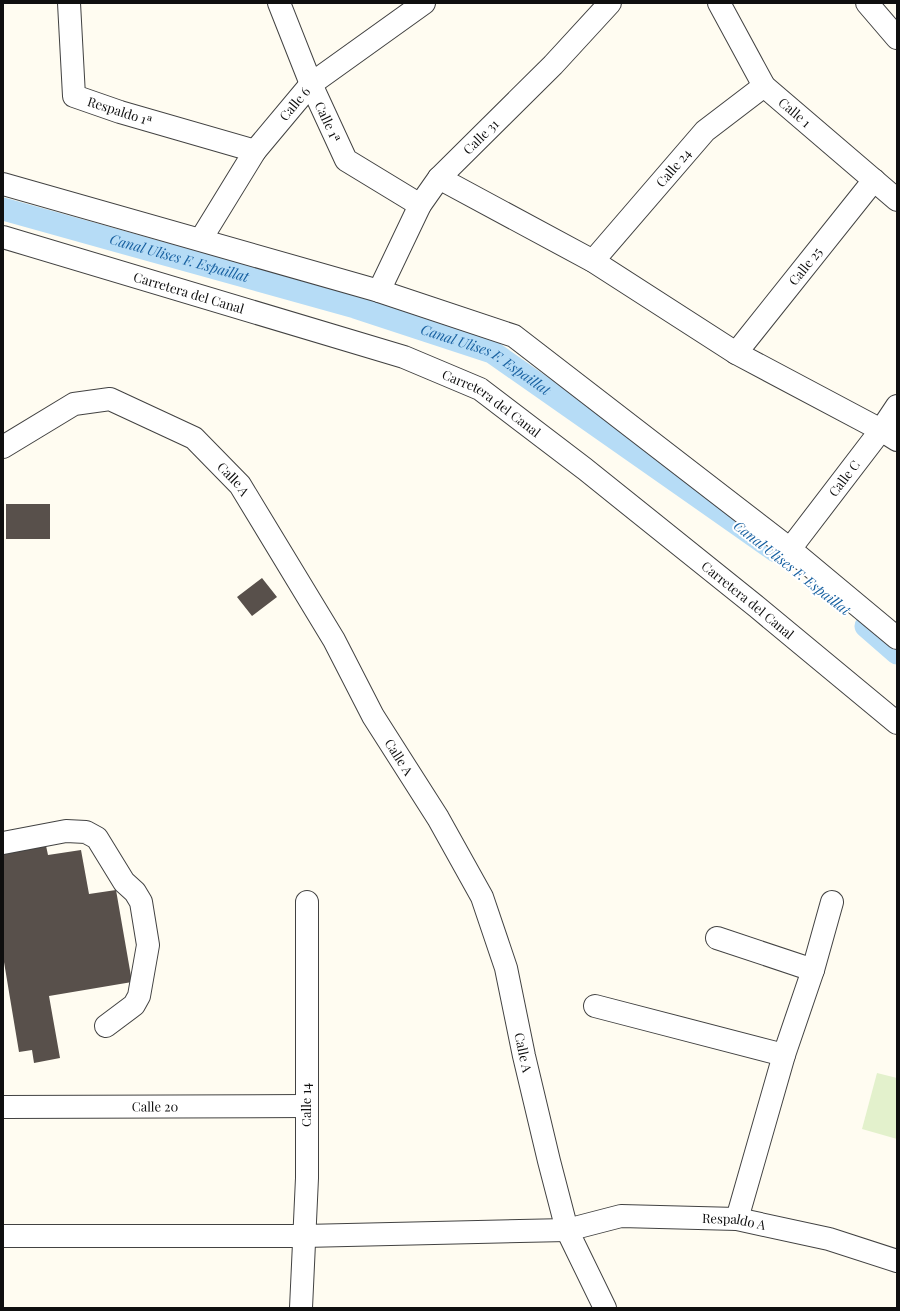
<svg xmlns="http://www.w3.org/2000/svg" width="900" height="1311" viewBox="0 0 900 1311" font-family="'Playfair Display',serif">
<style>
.pitch{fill:#e3f1cc}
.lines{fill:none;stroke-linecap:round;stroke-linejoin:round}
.canal{stroke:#b6dcf6;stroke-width:23}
.building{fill:#58504b}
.minor-casing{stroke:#424242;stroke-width:24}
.minor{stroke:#fff;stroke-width:22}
.labels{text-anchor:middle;stroke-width:4;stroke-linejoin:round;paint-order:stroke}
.street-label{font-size:13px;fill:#0f0f0f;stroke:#fff}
.water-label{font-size:14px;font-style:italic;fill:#1861a1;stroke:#fff}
</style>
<rect width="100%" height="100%" fill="#fffcf1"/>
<path class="pitch" d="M877 1073 897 1078V1139L862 1129Z"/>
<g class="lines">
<g class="canal">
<path id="s1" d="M3 209 355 307 492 352 776 551"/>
<path d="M866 626 897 653"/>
</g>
</g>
<path class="building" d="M6 504H50V539H6Z
M262 578 277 597 252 616 237 597Z
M45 841 48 855 81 850 89 894 116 890 132 982 49 996 60 1058 34 1063 32 1050 19 1052 3 956V848Z"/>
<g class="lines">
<defs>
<g id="minor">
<path d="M69 3 74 96 120 112 255 151"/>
<path d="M279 3 311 84 346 160 420 205"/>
<path id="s2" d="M719 3 764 86 897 200"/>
<path d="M867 3 897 38"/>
<path d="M439 178 593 261 736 353 881 430 897 440"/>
<path d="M3 184 379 291 514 336 790 549 897 638"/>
<path id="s3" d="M3 237 404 357 480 389 585 469 757 607 897 723"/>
<path id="s4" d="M201 239 255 151 311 84 424 3"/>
<path id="s5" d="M593 261 705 131 764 86"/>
<path id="s6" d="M379 291 420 205 439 178 553 65 610 3"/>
<path id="s7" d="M736 353 874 180"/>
<path id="s8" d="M3 447 74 404 110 399 194 438 240 485 334 640 373 716 438 818 482 897 506 968 524 1056 549 1161 567 1230 605 1308"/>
<path id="s9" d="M790 549 881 430 897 406"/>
<path d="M3 843 66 831 86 832 97 838 124 882 135 892 141 902 148 945 139 996 134 1005 106 1026"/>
<path d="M717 938 813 970"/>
<path d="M595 1006 784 1055"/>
<path id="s10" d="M3 1107 306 1106"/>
<path d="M737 1219 784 1055 813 970 832 902"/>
<path id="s11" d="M3 1236H304L567 1230 621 1216 737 1219 829 1239 897 1261"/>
<path d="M301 1308 307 1178V902"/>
</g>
</defs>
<use href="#minor" class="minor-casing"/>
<use href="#minor" class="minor"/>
</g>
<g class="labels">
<g class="street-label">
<text dy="5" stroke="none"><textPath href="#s4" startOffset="165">Calle 6</textPath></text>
<text transform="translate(120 111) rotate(18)" y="5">Respaldo 1ª</text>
<text dy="5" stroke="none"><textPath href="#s2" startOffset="135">Calle 1</textPath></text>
<text transform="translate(328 122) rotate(65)" y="5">Calle 1ª</text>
<text dy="5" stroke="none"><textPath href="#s6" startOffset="187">Calle 31</textPath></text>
<text dy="5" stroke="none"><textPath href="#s5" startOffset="123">Calle 24</textPath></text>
<text dy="5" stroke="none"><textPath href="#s7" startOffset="111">Calle 25</textPath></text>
<text dy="5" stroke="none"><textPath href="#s3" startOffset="194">Carretera del Canal</textPath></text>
<text dy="5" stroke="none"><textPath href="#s3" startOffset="518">Carretera del Canal</textPath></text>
<text dy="5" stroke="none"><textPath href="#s9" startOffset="89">Calle C</textPath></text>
<text dy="5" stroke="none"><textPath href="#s8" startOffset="269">Calle A</textPath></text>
<text dy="5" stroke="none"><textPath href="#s3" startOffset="842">Carretera del Canal</textPath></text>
<text dy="5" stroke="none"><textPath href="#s8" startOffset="593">Calle A</textPath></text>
<text dy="5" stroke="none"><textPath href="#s8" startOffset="917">Calle A</textPath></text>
<text transform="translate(306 1105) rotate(-90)" y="5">Calle 14</text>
<text dy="5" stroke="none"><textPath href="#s10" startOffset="152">Calle 20</textPath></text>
<text dy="5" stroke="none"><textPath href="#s11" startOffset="733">Respaldo A</textPath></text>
</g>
<g class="water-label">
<text dy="5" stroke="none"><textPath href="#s1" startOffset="183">Canal Ulises F. Espaillat</textPath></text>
<text dy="5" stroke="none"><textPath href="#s1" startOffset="507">Canal Ulises F. Espaillat</textPath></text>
<text transform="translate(792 568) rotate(38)" y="5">Canal Ulises F. Espaillat</text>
</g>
</g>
<rect width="900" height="1311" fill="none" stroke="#0f0f0f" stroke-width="8"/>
</svg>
